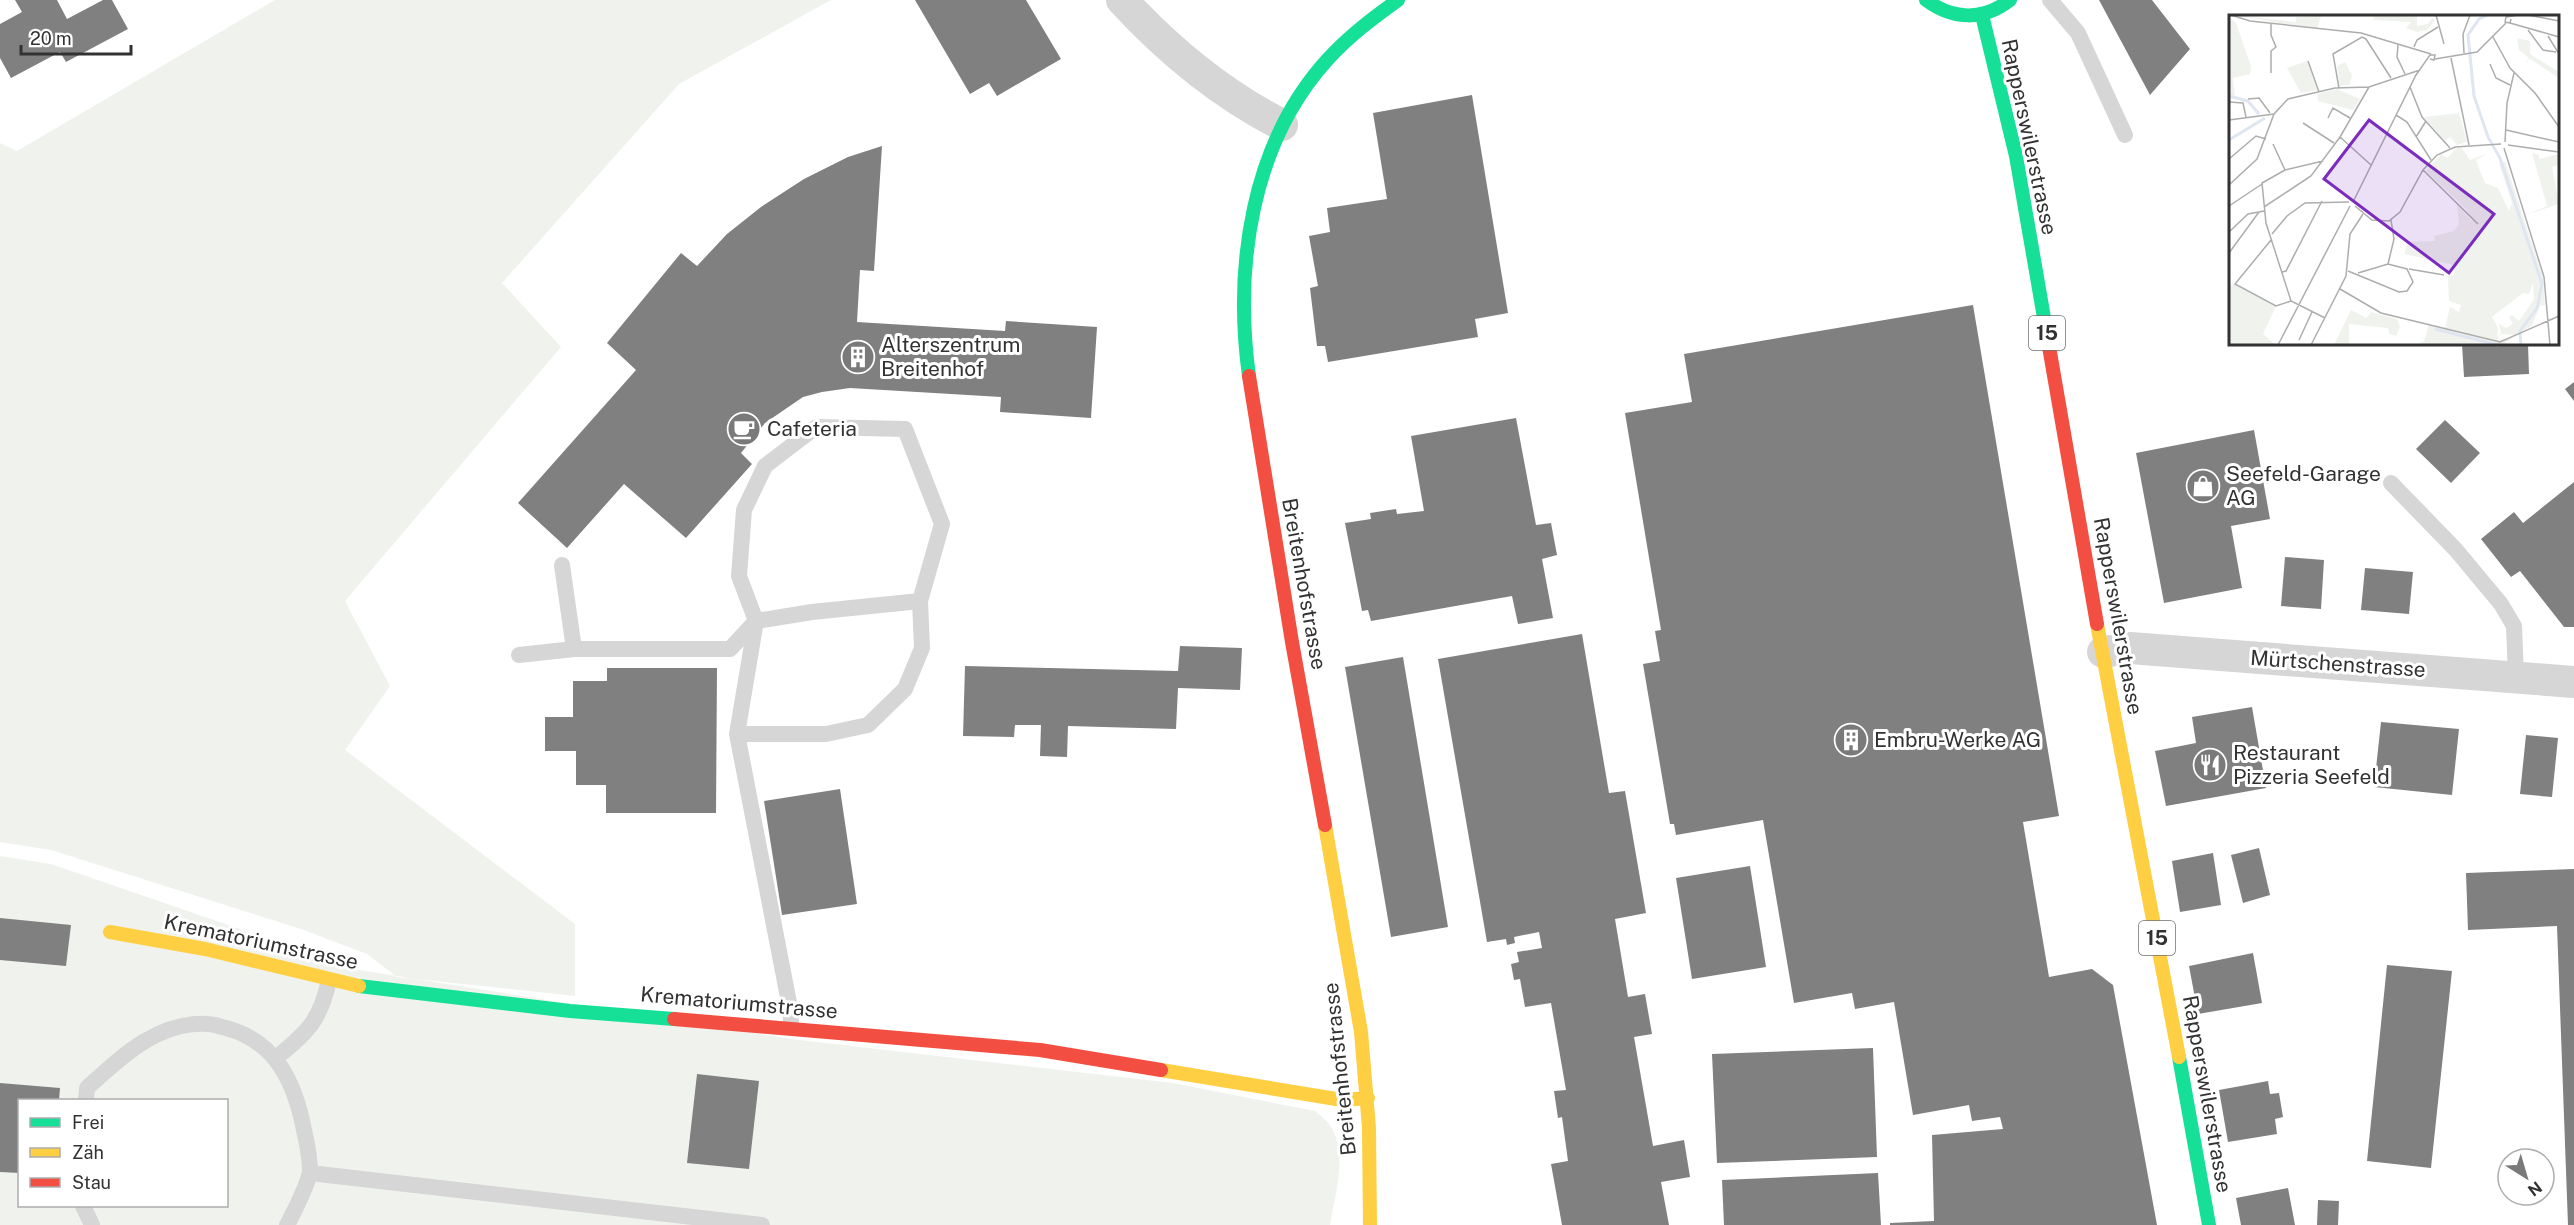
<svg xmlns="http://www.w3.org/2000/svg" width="2574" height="1225" viewBox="0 0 2574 1225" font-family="'Public Sans',sans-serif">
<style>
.green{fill:#f0f3ed;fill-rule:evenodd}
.building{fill:#808080}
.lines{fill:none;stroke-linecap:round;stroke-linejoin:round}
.lane{stroke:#d6d6d6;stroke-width:16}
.street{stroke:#d6d6d6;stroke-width:32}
.fast{stroke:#16e098;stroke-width:14}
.slow{stroke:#ffcf43;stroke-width:14}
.jam{stroke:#f24e42;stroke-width:14}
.labels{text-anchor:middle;stroke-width:6;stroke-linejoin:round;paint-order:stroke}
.shield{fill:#fff;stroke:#707070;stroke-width:1.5}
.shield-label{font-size:20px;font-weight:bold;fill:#323232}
.street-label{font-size:21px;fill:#323232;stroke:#fff}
.poi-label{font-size:21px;fill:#323232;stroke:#fff;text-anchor:start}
.inset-river{fill:none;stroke:#dfe6f1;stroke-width:3}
.inset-road{fill:none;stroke:#adadad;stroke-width:1.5}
.view{fill:#7b2cbf;fill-opacity:0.15;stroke:#7b2cbf;stroke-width:3}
.inset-edge{fill:none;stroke:#323232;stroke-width:3}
</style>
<rect width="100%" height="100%" fill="#fff"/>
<path class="green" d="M275 0H831L679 84 502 283 561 347 345 601 390 686 345 750 575 924V996L397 977 367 954 301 929 51 850 0 842V143L17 151Z
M0 856 51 864 359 970 791 1039 1173 1083 1315 1111C1320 1115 1325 1119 1329 1124 1349 1152 1335 1194 1330 1225H0ZM20 1100H226V1206H20Z"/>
<path class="building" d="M15 0H57L67 19 103 0H112L128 29 66 62 60 52 11 78 0 58V24L22 12Z
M915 0H1026L1061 59 997 96 989 83 970 94Z
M2099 0H2152L2190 49 2150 95Z
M1472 95 1508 313 1475 319 1478 337 1328 362 1325 346H1317L1310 288 1318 286 1309 236 1330 232 1327 208 1387 199 1373 113Z
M882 146 874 271 860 270 857 322 1005 331 1006 321 1097 327 1091 418 1000 412 1001 397 850 388 822 392 803 397 765 423 741 453 752 464 686 538 624 484 567 548 518 503 636 370 607 343 681 253 697 266 727 234 761 207 804 179 848 157Z
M1973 305 2059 816 2023 822 2049 977 2092 969 2113 985 2157 1225H1890V1223L1934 1221 1932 1135 2003 1129 2000 1117 1972 1121 1969 1105 1913 1115 1894 1002 1855 1009 1852 993 1794 1003 1763 820 1676 835 1674 824H1670L1643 664 1660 661 1655 631 1661 630 1625 413 1692 402 1684 354Z
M2462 344H2528L2529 374 2464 377Z
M2574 382V401L2565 389Z
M1516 418 1536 525 1551 523 1557 555 1542 559 1553 618 1518 624 1512 596 1371 621 1368 610 1362 611 1345 523 1371 519 1370 513 1396 509 1397 514 1424 511 1411 436Z
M2445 420 2480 453 2451 483 2416 449Z
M2254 430 2270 519 2231 526 2242 588 2164 603 2136 453Z
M2574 482V627H2564L2520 571 2511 577 2481 539 2514 512 2523 523Z
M2285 557 2324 560 2321 609 2281 606Z
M2365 568 2413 572 2409 614 2361 610Z
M1582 634 1609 793 1625 791 1646 913 1615 919 1628 997 1645 994 1652 1034 1634 1037 1653 1146 1684 1140 1690 1177 1661 1182 1669 1225H1562L1551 1164 1568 1161 1562 1117 1558 1118 1554 1091 1566 1090 1551 1003 1525 1007 1520 979 1514 980 1511 964 1519 962 1517 952 1542 948 1539 932 1514 937 1515 943 1507 945 1506 939 1487 942 1438 659Z
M1180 646 1242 648 1240 690 1178 688 1176 729 1068 726 1067 757 1040 756 1041 725H1015L1014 737 963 736 965 666 1178 671Z
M1403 657 1448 927 1391 937 1345 667Z
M607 668H717L716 813H606V785H576V751H545V717H573V681H607Z
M2252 707 2266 788 2166 806 2155 751 2196 743 2192 717Z
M2381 722 2459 729 2452 795 2374 787Z
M2526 735 2558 738 2552 797 2520 794Z
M840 789 857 904 782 915 764 801Z
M2259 848 2270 895 2243 903 2231 855Z
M2213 853 2221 905 2180 912 2172 861Z
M1750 866 1766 967 1692 979 1676 878Z
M2574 869V1225H2568L2557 926 2468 930 2466 873Z
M0 918 71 925 66 966 0 960Z
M2253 953 2262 1003 2198 1014 2189 966Z
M2387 965 2452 971 2431 1168 2367 1161Z
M1873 1048 1877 1157 1717 1163 1712 1054Z
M697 1074 759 1081 749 1169 687 1163Z
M2268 1081 2270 1094 2279 1093 2283 1117 2275 1119 2277 1134 2228 1142 2219 1090Z
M0 1083 60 1088 59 1100H20V1173L0 1172Z
M1878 1173 1881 1225H1724L1722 1180Z
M2288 1188 2295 1225H2241L2236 1198Z
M2318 1200 2339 1201 2338 1225H2317Z"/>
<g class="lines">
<path class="lane" d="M2050 0 2078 33 2125 135
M2391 483 2456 550 2501 604 2514 626 2516 677
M562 565 574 649
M519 655 574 649H730L756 621 812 612 920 601
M737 734H826L868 725 905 689 922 648 920 601 942 524 905 429 816 427 765 466 744 510 739 576 756 621 737 734 791 1013V1027
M276 1058C307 1032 320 1022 329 980
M86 1100 87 1088C121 1057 158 1021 208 1024 214 1024 221 1027 226 1028 276 1041 295 1083 304 1130 307 1143 310 1157 310 1171 309 1182 293 1214 287 1225
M310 1173 762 1225
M83 1206 92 1225"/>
<path class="street" d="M1122 0C1168 50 1221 94 1282 125
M2103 652 2130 648 2574 682"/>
<path class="fast" d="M1926 0C1953 20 1983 21 2010 0
M1982 15 2016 156 2047 335
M1249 376C1234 267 1251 143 1328 59 1349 36 1373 18 1398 0
M359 986 570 1011 674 1019
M2179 1057 2209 1225"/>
<path class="slow" d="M2097 624 2179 1057
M1325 825 1361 1032 1369 1128 1370 1225
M110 932 205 949 359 986
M1161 1070 1342 1100 1368 1098"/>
<path class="jam" d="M2047 335 2097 624
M1249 376 1292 642 1325 825
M674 1019 1040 1050 1161 1070"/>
</g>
<defs>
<symbol id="building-disc" viewBox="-11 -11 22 22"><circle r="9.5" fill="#7a7a7a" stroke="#fff"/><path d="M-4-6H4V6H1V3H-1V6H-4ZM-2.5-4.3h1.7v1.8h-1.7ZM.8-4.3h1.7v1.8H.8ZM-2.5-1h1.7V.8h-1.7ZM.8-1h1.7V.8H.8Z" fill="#fff"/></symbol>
<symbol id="cafe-disc" viewBox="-11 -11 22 22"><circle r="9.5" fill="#7a7a7a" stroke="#fff"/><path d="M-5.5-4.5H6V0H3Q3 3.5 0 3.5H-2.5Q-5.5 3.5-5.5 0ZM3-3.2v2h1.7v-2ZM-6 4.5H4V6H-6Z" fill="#fff"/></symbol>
<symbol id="shop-disc" viewBox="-11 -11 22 22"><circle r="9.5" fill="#7a7a7a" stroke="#fff"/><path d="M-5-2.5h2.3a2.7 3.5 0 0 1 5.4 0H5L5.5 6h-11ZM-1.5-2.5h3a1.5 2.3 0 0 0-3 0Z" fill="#fff"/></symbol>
<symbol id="restaurant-disc" viewBox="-11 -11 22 22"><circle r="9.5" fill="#7a7a7a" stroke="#fff"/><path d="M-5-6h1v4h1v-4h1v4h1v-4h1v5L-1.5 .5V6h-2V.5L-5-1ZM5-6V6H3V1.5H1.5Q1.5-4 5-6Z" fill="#fff"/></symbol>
</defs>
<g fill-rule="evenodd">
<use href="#building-disc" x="839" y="338" width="38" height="38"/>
<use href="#cafe-disc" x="725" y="410" width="38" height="38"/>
<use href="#shop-disc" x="2184" y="467" width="38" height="38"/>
<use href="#building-disc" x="1832" y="721" width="38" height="38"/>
<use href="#restaurant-disc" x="2191" y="746" width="38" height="38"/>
</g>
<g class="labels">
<g class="shield">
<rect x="2029" y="316" width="36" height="34" rx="4.5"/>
<rect x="2139" y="921" width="36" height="34" rx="4.5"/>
</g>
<g class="shield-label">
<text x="2047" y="340">15</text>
<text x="2157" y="945">15</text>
</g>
<g class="street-label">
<text transform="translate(2029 137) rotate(78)" y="7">Rapperswilerstrasse</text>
<text transform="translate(1304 584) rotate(80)" y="7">Breitenhofstrasse</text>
<text transform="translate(2118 616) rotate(80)" y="7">Rapperswilerstrasse</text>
<text transform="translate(2338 664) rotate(4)" y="7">Mürtschenstrasse</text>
<text transform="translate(261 942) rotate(12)" y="7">Krematoriumstrasse</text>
<text transform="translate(739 1003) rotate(5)" y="7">Krematoriumstrasse</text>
<text transform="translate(1340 1069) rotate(-96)" y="7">Breitenhofstrasse</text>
<text transform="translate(2207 1094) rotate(80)" y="7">Rapperswilerstrasse</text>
</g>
<g class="poi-label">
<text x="881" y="352">Alterszentrum<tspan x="881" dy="24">Breitenhof</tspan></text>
<text x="767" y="436">Cafeteria</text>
<text x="2226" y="481">Seefeld-Garage<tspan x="2226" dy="24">AG</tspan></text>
<text x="1874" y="747">Embru-Werke AG</text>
<text x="2233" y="760">Restaurant<tspan x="2233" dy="24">Pizzeria Seefeld</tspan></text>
</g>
</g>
<g transform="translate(2229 15)">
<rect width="330" height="330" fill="#fff"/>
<path d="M4 0 67 7V2L92 1 88 14ZM144 0H188V11L199 9 203 3 206 5 198 15 188 17 177 13 182 7 145 5ZM0 1 7 8 22 51 21 59 4 63 6 82 0 83ZM288 23 301 26V39L330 57V63L301 44 296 48 300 43 290 35ZM78 46 88 75 72 78 58 53ZM116 47 123 60 121 70 111 71 108 51ZM108 74 131 84 124 95 89 86 88 79ZM230 98 238 127 228 130 221 122 216 126 195 102ZM228 133H233L241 145 259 138 247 145 249 151 256 168 269 173 280 196 283 188 270 148 276 146 314 262 316 290 311 291 303 311 286 320 272 319 268 325 283 323 274 330 189 329 195 326 200 310 216 313 221 292 230 297 232 290 220 286 219 261 225 260V250L175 239 179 227 206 226 205 221 225 216 230 209 228 189 243 206 238 195 197 156 212 139 218 143ZM304 268 305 284 290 306 283 300 280 302 284 309 277 313 270 309 272 318 268 322 269 313 263 302 294 278 300 279ZM303 138 310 140V144L330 139V150L323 152 330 189 297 200 318 191ZM6 269 47 291 34 319 47 330H0V270ZM122 295 137 303 142 297 168 304 171 312 167 321 160 319 159 313 120 309V330H105Z" fill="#f0f3ed" fill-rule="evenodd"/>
<path class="inset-river" d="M259 0 250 4 239 20 245 81 259 122 271 143 313 269 308 293 291 316 292 330M0 81 19 86 30 99M0 125 36 103M206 314 269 330"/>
<path class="inset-road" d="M2 0 21 6 132 18 202 39M207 0 215 29M299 0 330 6M282 4 281 8 276 7 277 2 290 0M42 8V20L47 32 42 36V58M281 8 330 22M299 15 314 35 327 37M319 21 330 39M264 22 281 53 306 78 330 112M137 24 162 63M169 30 168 42 176 59M185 32 188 25 209 12M235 38 234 19 241 0M222 43 240 130M206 44 248 37 277 8M79 46 90 77M261 49 267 63 281 70M181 72 193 102 221 133M110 73 104 39 133 22 137 24M19 84 30 83 41 98M0 87 14 88 17 102M167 100 178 107 202 145M99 103 104 93 121 103M0 105 45 99M74 108 105 128M277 115 330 127M111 122 140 72M111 122 142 150M187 122 197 106M276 127 278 88 285 58M44 129 56 155M279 130 330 137M275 133 315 262 321 330M0 144 27 121 37 124M94 146 56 155 33 168 37 208 62 286 96 303M194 155 249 209M0 170 28 144 45 99 59 84 106 73 140 72 191 55M125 185 187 60 201 40H206L205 45 201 44M0 191 33 169M126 191 143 205 160 206 171 197 194 155 208 140 226 132 272 129M35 192 82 161 111 122M0 217 19 199 30 197M43 219 58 201 76 188 120 187M42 225 6 269 47 291 62 286M0 238 30 197 35 196M159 249 165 224 162 205M180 254 215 260M119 256 170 277 178 276 184 267 178 254 159 249 129 258M53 257 57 256 93 186M111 274 152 298 271 327 330 301M70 325 83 297M49 330 121 191M82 330 117 261 121 219 134 199"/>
<path class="view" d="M140 105 265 199 220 258 95 164Z"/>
<rect width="330" height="330" class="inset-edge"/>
</g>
<rect x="18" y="1099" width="210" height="108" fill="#ffffff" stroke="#adadad" stroke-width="1.5"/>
<rect x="30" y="1118" width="30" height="9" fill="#16e098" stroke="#adadad" stroke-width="1.5"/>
<text x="72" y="1129" font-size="18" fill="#323232">Frei</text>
<rect x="30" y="1148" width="30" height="9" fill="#ffcf43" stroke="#adadad" stroke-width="1.5"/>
<text x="72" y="1159" font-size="18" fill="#323232">Zäh</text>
<rect x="30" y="1178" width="30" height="9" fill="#f24e42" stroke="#adadad" stroke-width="1.5"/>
<text x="72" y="1189" font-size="18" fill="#323232">Stau</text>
<g transform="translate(2526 1177) rotate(143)"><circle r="28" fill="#ffffff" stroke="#adadad" stroke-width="1.5"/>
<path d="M0-4.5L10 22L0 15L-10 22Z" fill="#7a7a7a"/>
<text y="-9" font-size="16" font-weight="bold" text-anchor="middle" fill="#323232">N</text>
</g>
<path d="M21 45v9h110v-9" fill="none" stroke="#323232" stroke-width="3"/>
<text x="30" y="45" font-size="18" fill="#323232" stroke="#ffffff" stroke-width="4.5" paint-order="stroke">20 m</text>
</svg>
